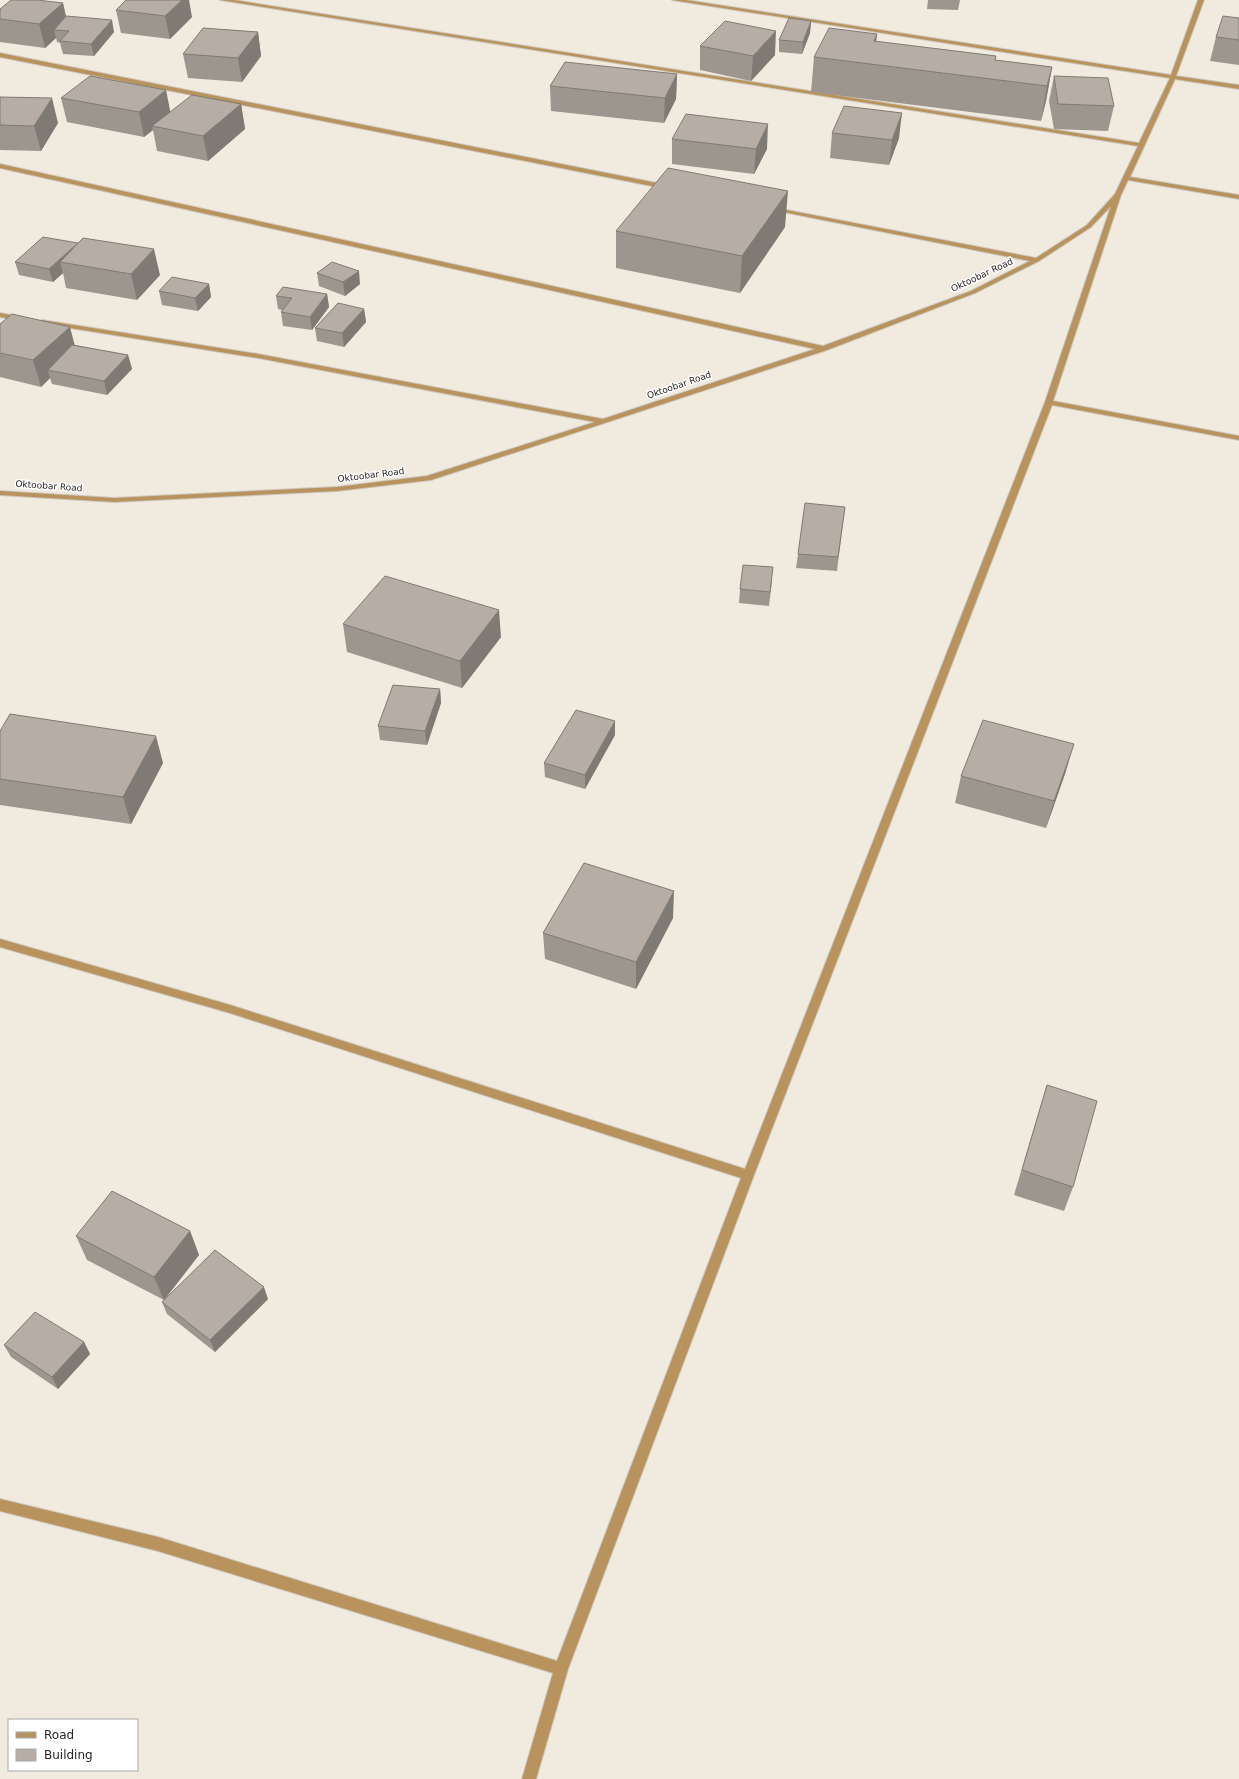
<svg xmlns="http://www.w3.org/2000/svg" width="1239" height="1779" viewBox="0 0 1239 1779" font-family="'DejaVu Sans',sans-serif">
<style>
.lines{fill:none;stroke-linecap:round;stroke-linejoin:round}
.minor-casing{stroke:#cdc7bd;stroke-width:2}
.minor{fill:#b8935d;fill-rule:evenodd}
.wall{fill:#9d968e}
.shaded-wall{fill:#7f7a74}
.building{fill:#b6aea5;stroke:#7f7a74}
.labels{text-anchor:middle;stroke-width:3;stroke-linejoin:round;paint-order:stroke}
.far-street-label{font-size:9px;fill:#292623;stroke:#fff}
</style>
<rect width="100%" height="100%" fill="#f1eadf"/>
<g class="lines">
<defs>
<path id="minor" d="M220 0H234L1139 143 1170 78 672 0H686L1171 75 1198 0H1204L1176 76 1239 85V89L1175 79 1130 177 1239 195V199L1128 180 1121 195 1053 401 1239 436V440L1052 405 754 1175 568 1669 536 1779H522L553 1673 158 1551 0 1511V1499L158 1537 557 1661 741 1178 230 1013 0 947V939L230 1005 745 1169 1045 402 1111 206 1091 227 1039 261 975 293 827 350 431 480 337 491 114 502 0 495V491L114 498 337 487 427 476 595 422 258 358 45 324 41 322 42 320 258 354 603 419 815 349 0 168V164L823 346 971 291 1030 261 773 210 770 208 771 207 1036 258 1087 225 1115 194 1138 146Z
M0 53 667 185 670 187 667 189 0 57Z
M0 313 22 317 26 319 22 321 0 317Z"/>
</defs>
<use href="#minor" class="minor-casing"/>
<use href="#minor" class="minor"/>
</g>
<path class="wall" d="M928 0H960L958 10 927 9Z
M63 3 66 16 114 32 94 56 63 54 60 43 57 42 56 38 45 48 0 42V9Z
M116 10 192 17 170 39 121 33Z
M1239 18V65L1210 61 1216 37Z
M811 21 810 33 802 54 779 52V40Z
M258 32 261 56 242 82 188 78 183 54Z
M877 34 876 42 996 60 1052 67 1046 101 1041 121 811 92 814 57Z
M700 46 775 55 751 81 700 70Z
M677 74 676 99 664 123 551 111 550 86Z
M1054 76 1114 106 1108 131 1054 129 1049 101Z
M0 97 58 123 41 151 0 150Z
M61 98 171 112 241 104 245 129 208 161 157 151 153 130 144 137 67 122Z
M832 133 899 138 889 165 830 158Z
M672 139 767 149 754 174 672 164Z
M785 227 740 293 616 268V231Z
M43 237 160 275 137 300 66 288 63 273 53 282 19 275 15 262Z
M317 273 360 284 345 296 319 286Z
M209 284 211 297 198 311 162 305 159 291Z
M327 294 329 307 312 330 283 326 281 312 282 310 278 309 276 296Z
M364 309 366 322 344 347 317 341 315 328Z
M0 324 75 345 128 355 132 369 107 395 52 384 50 378 41 387 0 377Z
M845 507 837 571 796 568 798 554Z
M772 581 769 606 739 603 740 589Z
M343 624 501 637 462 688 347 652Z
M440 689 441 703 427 745 380 740 378 726Z
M0 731 163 763 131 824 0 805Z
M615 735 585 789 545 777 544 763Z
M1066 771 1046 828 955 803 961 776Z
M673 918 636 989 545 959 543 933Z
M1047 1085 1073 1187 1064 1211 1014 1195 1039 1111Z
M190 1231 199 1255 165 1299H268L215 1352 167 1314 162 1302 164 1300 87 1260 76 1236Z
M84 1342 90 1354 58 1389 11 1357 4 1345Z"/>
<path class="shaded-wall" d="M182 0H189L192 17 170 39 165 16Z
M63 3 68 27 54 30 56 38 45 48 39 24Z
M112 20 114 32 94 56 91 44Z
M811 21 810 33 802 54 803 42Z
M776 31 775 55 751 81 753 56Z
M258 32 261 56 242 82 238 58Z
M877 34 873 65 874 41Z
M1052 67 1046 101 1041 121 1047 86Z
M677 74 676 99 664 123 665 98Z
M166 90 171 115 152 126 153 130 144 137 139 112Z
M52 98 58 123 41 151 34 126Z
M241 104 245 129 208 161 203 136Z
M902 113 899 138 889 165 892 140Z
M768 124 767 149 754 174 756 149Z
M788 191 785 227 740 293 742 256Z
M78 243 60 262 63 273 53 282 49 269Z
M154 249 160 275 137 300 131 274Z
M359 271 360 284 345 296 343 282Z
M209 284 211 297 198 311 195 298Z
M327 294 329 307 312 330 310 317Z
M364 309 366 322 344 347 342 333Z
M70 327 77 354 48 370 50 378 41 387 33 360Z
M128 355 132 369 107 395 104 381Z
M499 610 501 637 462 688 460 661Z
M440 689 441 703 427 745 425 731Z
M615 721V735L585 789V775Z
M156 736 163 763 131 824 123 797Z
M1074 744 1066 771 1046 828 1054 801Z
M674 891 673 918 636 989V962Z
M190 1231 199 1255 164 1300 154 1277Z
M264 1287 268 1299 215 1352 210 1340Z
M84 1342 90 1354 58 1389 52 1377Z"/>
<path class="building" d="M11 0H37L63 3 39 24 0 19V9Z
M126 0H182L165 16 116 10Z
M66 16 112 20 91 44 60 41 69 31 54 30Z
M1223 16 1239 18V40L1216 37Z
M789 18 811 21 803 42 779 40Z
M725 21 776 31 753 56 700 46Z
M203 28 258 32 238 58 183 54Z
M829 28 877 34 874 41 996 56 995 60 1052 67 1047 86 814 57Z
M565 62 677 74 665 98 550 86Z
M90 76 166 90 139 112 61 98Z
M1054 76 1108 78 1114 106 1058 104Z
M192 95 241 104 203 136 152 126Z
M0 97 52 98 34 126 0 125Z
M844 106 902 113 892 140 832 133Z
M686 114 768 124 756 149 672 139Z
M668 168 788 191 742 256 616 231Z
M43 237 78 243 49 269 15 262Z
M83 238 154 249 131 274 60 262Z
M332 262 359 271 343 282 317 273Z
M172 277 209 284 195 298 159 291Z
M283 287 327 294 310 317 281 312 292 298 276 296Z
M338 303 364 309 342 333 315 328Z
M12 314 70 327 33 360 0 353V324Z
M72 345 128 355 104 381 48 370Z
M805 503 845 507 838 557 798 554Z
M743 565 773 567 770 592 740 589Z
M385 576 499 610 460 661 343 624Z
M393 685 440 689 425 731 378 726Z
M576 710 615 721 585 775 544 763Z
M10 714 156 736 123 797 0 779V731Z
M983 720 1074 744 1054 801 961 776Z
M584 863 674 891 636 962 543 933Z
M1047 1085 1097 1101 1073 1187 1022 1170Z
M112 1191 190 1231 154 1277 76 1236Z
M215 1250 264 1287 210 1340 162 1302Z
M35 1312 84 1342 52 1377 4 1345Z"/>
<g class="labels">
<g class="far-street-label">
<text transform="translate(982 275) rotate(-25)" y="3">Oktoobar Road</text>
<text transform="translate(679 385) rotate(-19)" y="3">Oktoobar Road</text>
<text transform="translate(371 475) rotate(-7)" y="3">Oktoobar Road</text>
<text transform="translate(49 486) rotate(4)" y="3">Oktoobar Road</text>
</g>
</g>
<rect x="8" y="1719" width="130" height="52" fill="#ffffff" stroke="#a9a8a7"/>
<rect x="16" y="1732" width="20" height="6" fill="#b8935d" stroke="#a9a8a7"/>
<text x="44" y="1739" font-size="12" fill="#292623">Road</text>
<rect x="16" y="1749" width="20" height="12" fill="#b6aea5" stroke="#a9a8a7"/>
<text x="44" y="1759" font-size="12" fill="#292623">Building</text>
</svg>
